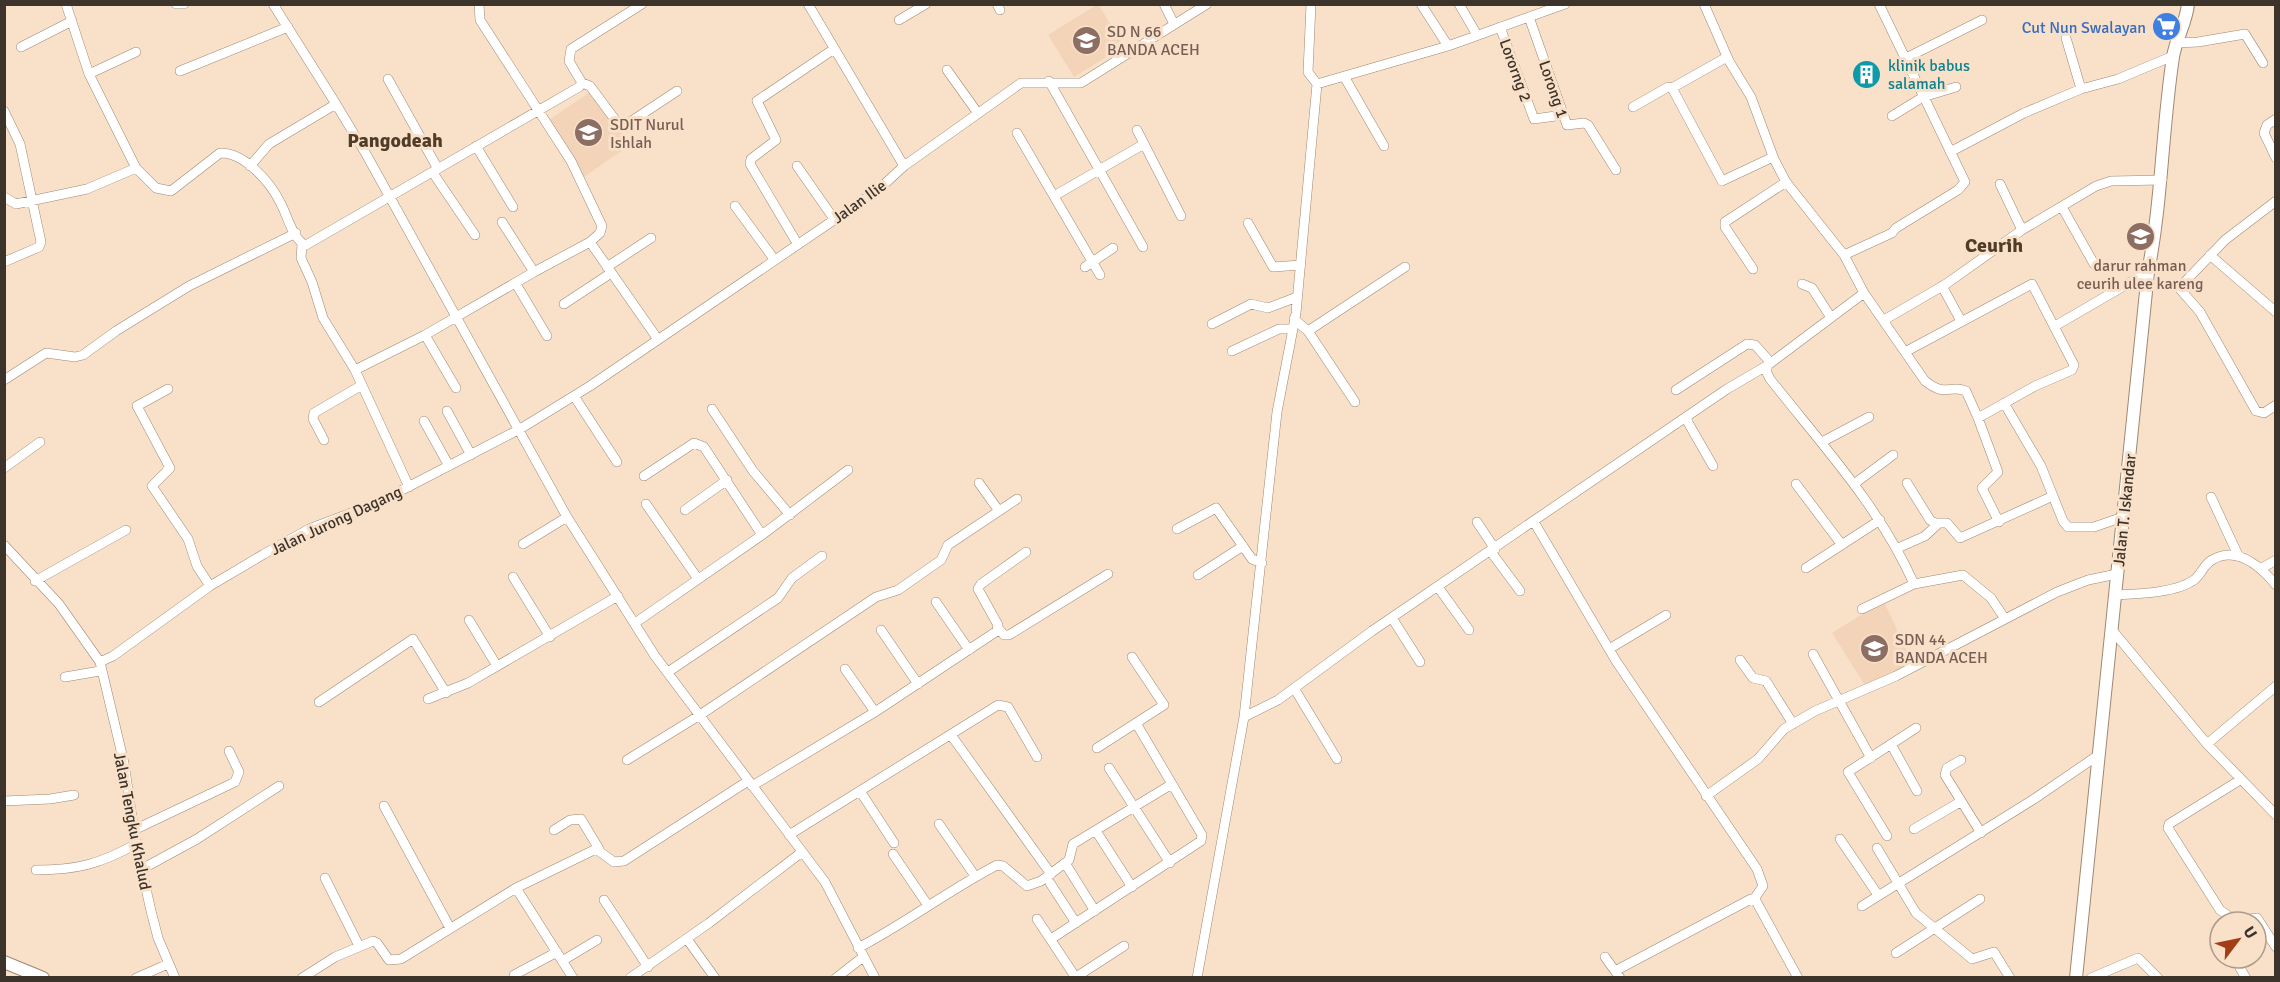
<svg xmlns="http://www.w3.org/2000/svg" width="2280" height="982" viewBox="0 0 2280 982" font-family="Signika,sans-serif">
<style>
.built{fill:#f3d4b8}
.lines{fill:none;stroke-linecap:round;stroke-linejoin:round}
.minor-casing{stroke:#9f8873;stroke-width:10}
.tertiary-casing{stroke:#9f8873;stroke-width:14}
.minor{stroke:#fff;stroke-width:9}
.tertiary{stroke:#fff;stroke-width:12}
.labels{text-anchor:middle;stroke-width:6;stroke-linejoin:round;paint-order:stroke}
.shop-label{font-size:16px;fill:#366cbe;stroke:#f9e0c9;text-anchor:end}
.education-label{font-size:16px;fill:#785e54;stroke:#f9e0c9;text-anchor:start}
.culture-label{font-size:16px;fill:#0d838f;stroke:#f9e0c9;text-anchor:start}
.street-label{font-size:16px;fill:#3c332a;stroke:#f9e0c9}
.quarter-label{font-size:20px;font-weight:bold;fill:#503c29;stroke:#f9e0c9}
</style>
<rect width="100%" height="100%" fill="#f9e0c9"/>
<path class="built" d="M1098 4 1124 46 1074 77 1048 35Z
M593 90 630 145 584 177 549 120Z
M1885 604 1913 664 1868 690 1832 633 1864 613Z"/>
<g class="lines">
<defs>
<path id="minor" d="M66 4 89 74 136 168 156 188 171 191 220 153C244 152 270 182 280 202 287 214 293 241 306 245L579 87 582 83 569 61 571 49 642 4
M176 4H184
M273 4 336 104
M479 4 480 20 571 161 602 226 600 233 590 242
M808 4 904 166
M997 4 1000 10
M1164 4 1174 24
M1311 4 1308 72 1317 84 1448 46 1565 4
M1421 4 1448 46
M1459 4 1477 35
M1704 4 1729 61 1751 97 1774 159 1786 182 1844 255 1864 293 1925 381C1947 398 1949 384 1966 391L1978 418 2035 386 2072 370 2074 365 2032 284 1905 352
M1529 17 1567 125 1584 123 1588 125 1616 170
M899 20 926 4
M1500 27 1534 119 1563 115
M2066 38 2081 89
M2177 43 2198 42 2245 34 2263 63
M21 47 72 21
M1904 59 1982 20
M947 70 977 112
M180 71 288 27
M89 74 136 52
M1345 78 1384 146
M388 79 438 169
M1049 81 1143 247
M582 83 590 86 619 125 624 126 677 91
M1672 88 1727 57
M1633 107 1668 87 1672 88 1722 181 1773 157
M4 111 20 144 41 242 39 247 4 262
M1892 116 1923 97 1956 87
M2276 119 2267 125 2264 133 2276 158
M1137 130 1181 216
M1017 133 1100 275
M476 146 513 207
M1950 152 2024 113 2081 89 2118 79 2173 56
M250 166 269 144 336 104 366 154 567 517 655 656 825 882 875 978
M797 166 834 219
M433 173 475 235
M2000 184 2022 230
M1054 196 1144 144
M4 197 16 204 87 189 136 168
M2276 201 2225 240 2179 288 2200 312 2256 411 2264 413 2276 405
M735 206 774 259
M2062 207 2094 264
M1248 223 1273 267 1301 265
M797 243 750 164 751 159 776 140 757 101 834 49
M302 245 301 258 312 282 323 318 355 370 409 487
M1844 255 1892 233 1896 228 1958 190 1965 182 1879 4
M2210 255 2276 312
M607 267 651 238
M1085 267 1113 248
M1753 269 1725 227V222L1786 182
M534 272 590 242 657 338
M516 284 547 336
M1802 284 1812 288 1830 316
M1942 286 1961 321
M1864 293 1768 365 1766 371 1770 379C1822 445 1880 507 1914 584
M564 304 611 273
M1294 319 1308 331 1355 402
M1884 320 1946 284 2022 230 2096 186 2111 181 2162 180
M1212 324 1251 304 1268 308 1297 297
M2055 326 2148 272
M1308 331 1405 267
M1232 351 1279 329H1293
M355 370 425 335
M4 380 46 353 75 357 83 355 116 331 189 286 296 233
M456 388 425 335 534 272 502 222
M168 389 137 406 170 468 152 486 188 539 197 566 210 586
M1676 390 1747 344 1755 345 1771 363
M574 396 617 462
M2004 403 2041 466 2063 521 2068 527H2094L2123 517
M712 409 753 471 790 515
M447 411 471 455
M1978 418 1998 472 1982 488 1999 522
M1686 419 1713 466
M424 421 449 466
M324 440 313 419 314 413 362 385
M1822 442 1869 417
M4 468 40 442
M644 476 694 443 704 447 762 535
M979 483 999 511
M1907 483 1930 520 1935 523H1947L1960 538 2053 496
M1796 484 1842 545
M1854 484 1893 455
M2211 497 2238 555
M646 504 698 579
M685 510 727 480
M1477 522 1495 549
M1534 522 1616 661 1757 869 1763 886 1754 899
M1177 529 1216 508 1252 559 1262 563
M523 544 567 517
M4 545 59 604 100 662 124 763 136 844 151 911 158 938 175 978
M1898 548 1925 536 1939 523
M1491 552 1520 591
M1806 568 1880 520
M2262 568 2276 560
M1198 575 1243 546
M513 577 550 637
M35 581 126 530
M1438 587 1469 630
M2116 595C2137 594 2176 593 2194 580 2201 575 2204 564 2212 560 2237 545 2261 567 2276 585
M936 602 969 650
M1862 609 1914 584 1963 575 1991 598 2005 619
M1392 618 1420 662
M469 620 497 666
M635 623 762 535 848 470
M998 628 1004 635H1009L1108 574
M881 630 918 684
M2112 630 2207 744 2276 815
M1609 649 1666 615
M1813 654 1871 758
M1740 660 1753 678 1766 681 1793 724
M100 662 113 656 210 586 264 554 309 529 377 503 520 429 590 386 878 190 904 166 1021 83H1081L1207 4
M845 669 875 712
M668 672 778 598 792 578 822 556
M65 677 100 671
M1294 688 1337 759
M428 699 468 683 618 596
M319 702 413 639 446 693
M1244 717 1278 700 1372 631 1727 389 1768 365
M951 735 1051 874
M2207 744 2276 686
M1892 746 1917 791
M1097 748 1164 705 1132 657
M627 760 700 715 876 597 898 590 941 560 948 545 1017 499
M1961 760 1947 768 1945 775 1981 833
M1109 768 1170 863
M2240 780 2169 824 2168 828 2220 910 2236 921 2257 918 2276 947
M752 786 875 712 997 631 998 625 978 589 981 584 1026 552
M860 791 894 843
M1706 796 1758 759 1784 729 1815 711 1896 676 2057 592 2088 580 2117 574
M4 801 50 799 74 795
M384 806 450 928
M939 824 975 876
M1914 829 1960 802
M134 830 235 782 239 772 229 751
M554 830 570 820 581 819 599 849
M1096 831 1132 887
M789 835 998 705 1008 707 1037 757
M1887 836 1848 772 1916 728
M1840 839 1878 895
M1877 848 1916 913 1972 959 1994 952 2010 978
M893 854 927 904
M1065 863 1095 911
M142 869 197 839 279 786
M36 870C77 870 100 864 136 844
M325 878 359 946
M1050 883 1076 923
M516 888 573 978
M604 900 648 967
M1862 906 2034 799 2097 756
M1037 919 1076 978
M687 939 715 978
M1051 939 1201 841 1202 835 1136 723
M858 948C906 923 949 890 997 865L1003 866 1027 886 1041 881 1069 860 1073 844 1172 784
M1896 953 1980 899
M1605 957 1620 978
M562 961 597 940
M2240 968 2246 978
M1615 971 1751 899 1756 901 1798 978
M514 975 557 952
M1076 977 1124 946
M136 978 168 964
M302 978 335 957 373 941 377 943 389 960 401 959 516 888 596 849 614 862 624 861 748 781
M630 978 709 923 802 852
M836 978 863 957
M1197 978 1244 717 1277 412 1296 313 1317 84
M2091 978 2138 958 2158 978"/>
<path id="tertiary" d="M4 962 43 978
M2076 978 2148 272C2162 201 2162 129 2173 57 2176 38 2186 24 2188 4"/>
</defs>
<use href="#minor" class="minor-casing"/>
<use href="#tertiary" class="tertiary-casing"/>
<use href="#minor" class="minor"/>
<use href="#tertiary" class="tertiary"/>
</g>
<defs>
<symbol id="supermarket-disc" viewBox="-11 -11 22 22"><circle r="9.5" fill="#3f7fe0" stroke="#f9e0c9"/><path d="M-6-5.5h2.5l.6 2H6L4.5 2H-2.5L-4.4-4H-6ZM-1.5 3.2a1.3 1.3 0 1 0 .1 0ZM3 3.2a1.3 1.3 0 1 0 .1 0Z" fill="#fff"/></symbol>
<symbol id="school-disc" viewBox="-11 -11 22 22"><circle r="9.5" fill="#8d6e63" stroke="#f9e0c9"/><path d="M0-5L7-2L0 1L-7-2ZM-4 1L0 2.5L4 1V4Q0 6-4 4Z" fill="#fff"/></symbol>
<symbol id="building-disc" viewBox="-11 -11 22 22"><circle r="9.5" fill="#0f9aa8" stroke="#f9e0c9"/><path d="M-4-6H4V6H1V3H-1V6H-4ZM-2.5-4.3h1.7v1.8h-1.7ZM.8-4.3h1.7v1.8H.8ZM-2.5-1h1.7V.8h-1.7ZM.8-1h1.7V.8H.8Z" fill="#fff"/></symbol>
</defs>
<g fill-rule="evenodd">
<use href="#supermarket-disc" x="2150" y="10" width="33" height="33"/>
<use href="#school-disc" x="1070" y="24" width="33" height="33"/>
<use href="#building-disc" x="1850" y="58" width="33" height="33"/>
<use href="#school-disc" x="572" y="116" width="33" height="33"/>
<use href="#school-disc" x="2124" y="220" width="33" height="33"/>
<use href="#school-disc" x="1858" y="632" width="33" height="33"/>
</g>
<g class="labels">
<g class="shop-label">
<text x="2146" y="33">Cut Nun Swalayan</text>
</g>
<g class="education-label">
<text x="1107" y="37">SD N 66<tspan x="1107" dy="18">BANDA ACEH</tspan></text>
<text x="610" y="130">SDIT Nurul<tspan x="610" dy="18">Ishlah</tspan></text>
<text x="2140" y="271" text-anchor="middle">darur rahman<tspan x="2140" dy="18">ceurih ulee kareng</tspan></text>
<text x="1895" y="645">SDN 44<tspan x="1895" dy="18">BANDA ACEH</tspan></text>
</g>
<g class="culture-label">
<text x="1888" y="71">klinik babus<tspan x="1888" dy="18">salamah</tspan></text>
</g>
<g class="street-label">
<text transform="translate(1516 70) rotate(70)" y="6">Lororng 2</text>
<text transform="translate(1554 89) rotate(71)" y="6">Lorong 1</text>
<text transform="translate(859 201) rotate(-36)" y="6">Jalan Ilie</text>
<text transform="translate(2124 510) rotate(-84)" y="6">Jalan T. Iskandar</text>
<text transform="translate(336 520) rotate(-25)" y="6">Jalan Jurong Dagang</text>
<text transform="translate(133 821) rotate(79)" y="6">Jalan Tengku Khalud</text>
</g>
<g class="quarter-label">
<text x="395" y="147">Pangodeah</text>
<text x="1994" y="252">Ceurih</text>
</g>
</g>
<rect width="2280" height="982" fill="none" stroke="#3c332a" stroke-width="12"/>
<g transform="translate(2238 940) rotate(58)"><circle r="28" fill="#f9e0c9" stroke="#ad9b89" stroke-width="1.5"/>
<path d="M0-4.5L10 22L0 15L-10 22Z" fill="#a33d15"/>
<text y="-9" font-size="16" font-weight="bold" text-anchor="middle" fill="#3c332a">U</text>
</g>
</svg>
